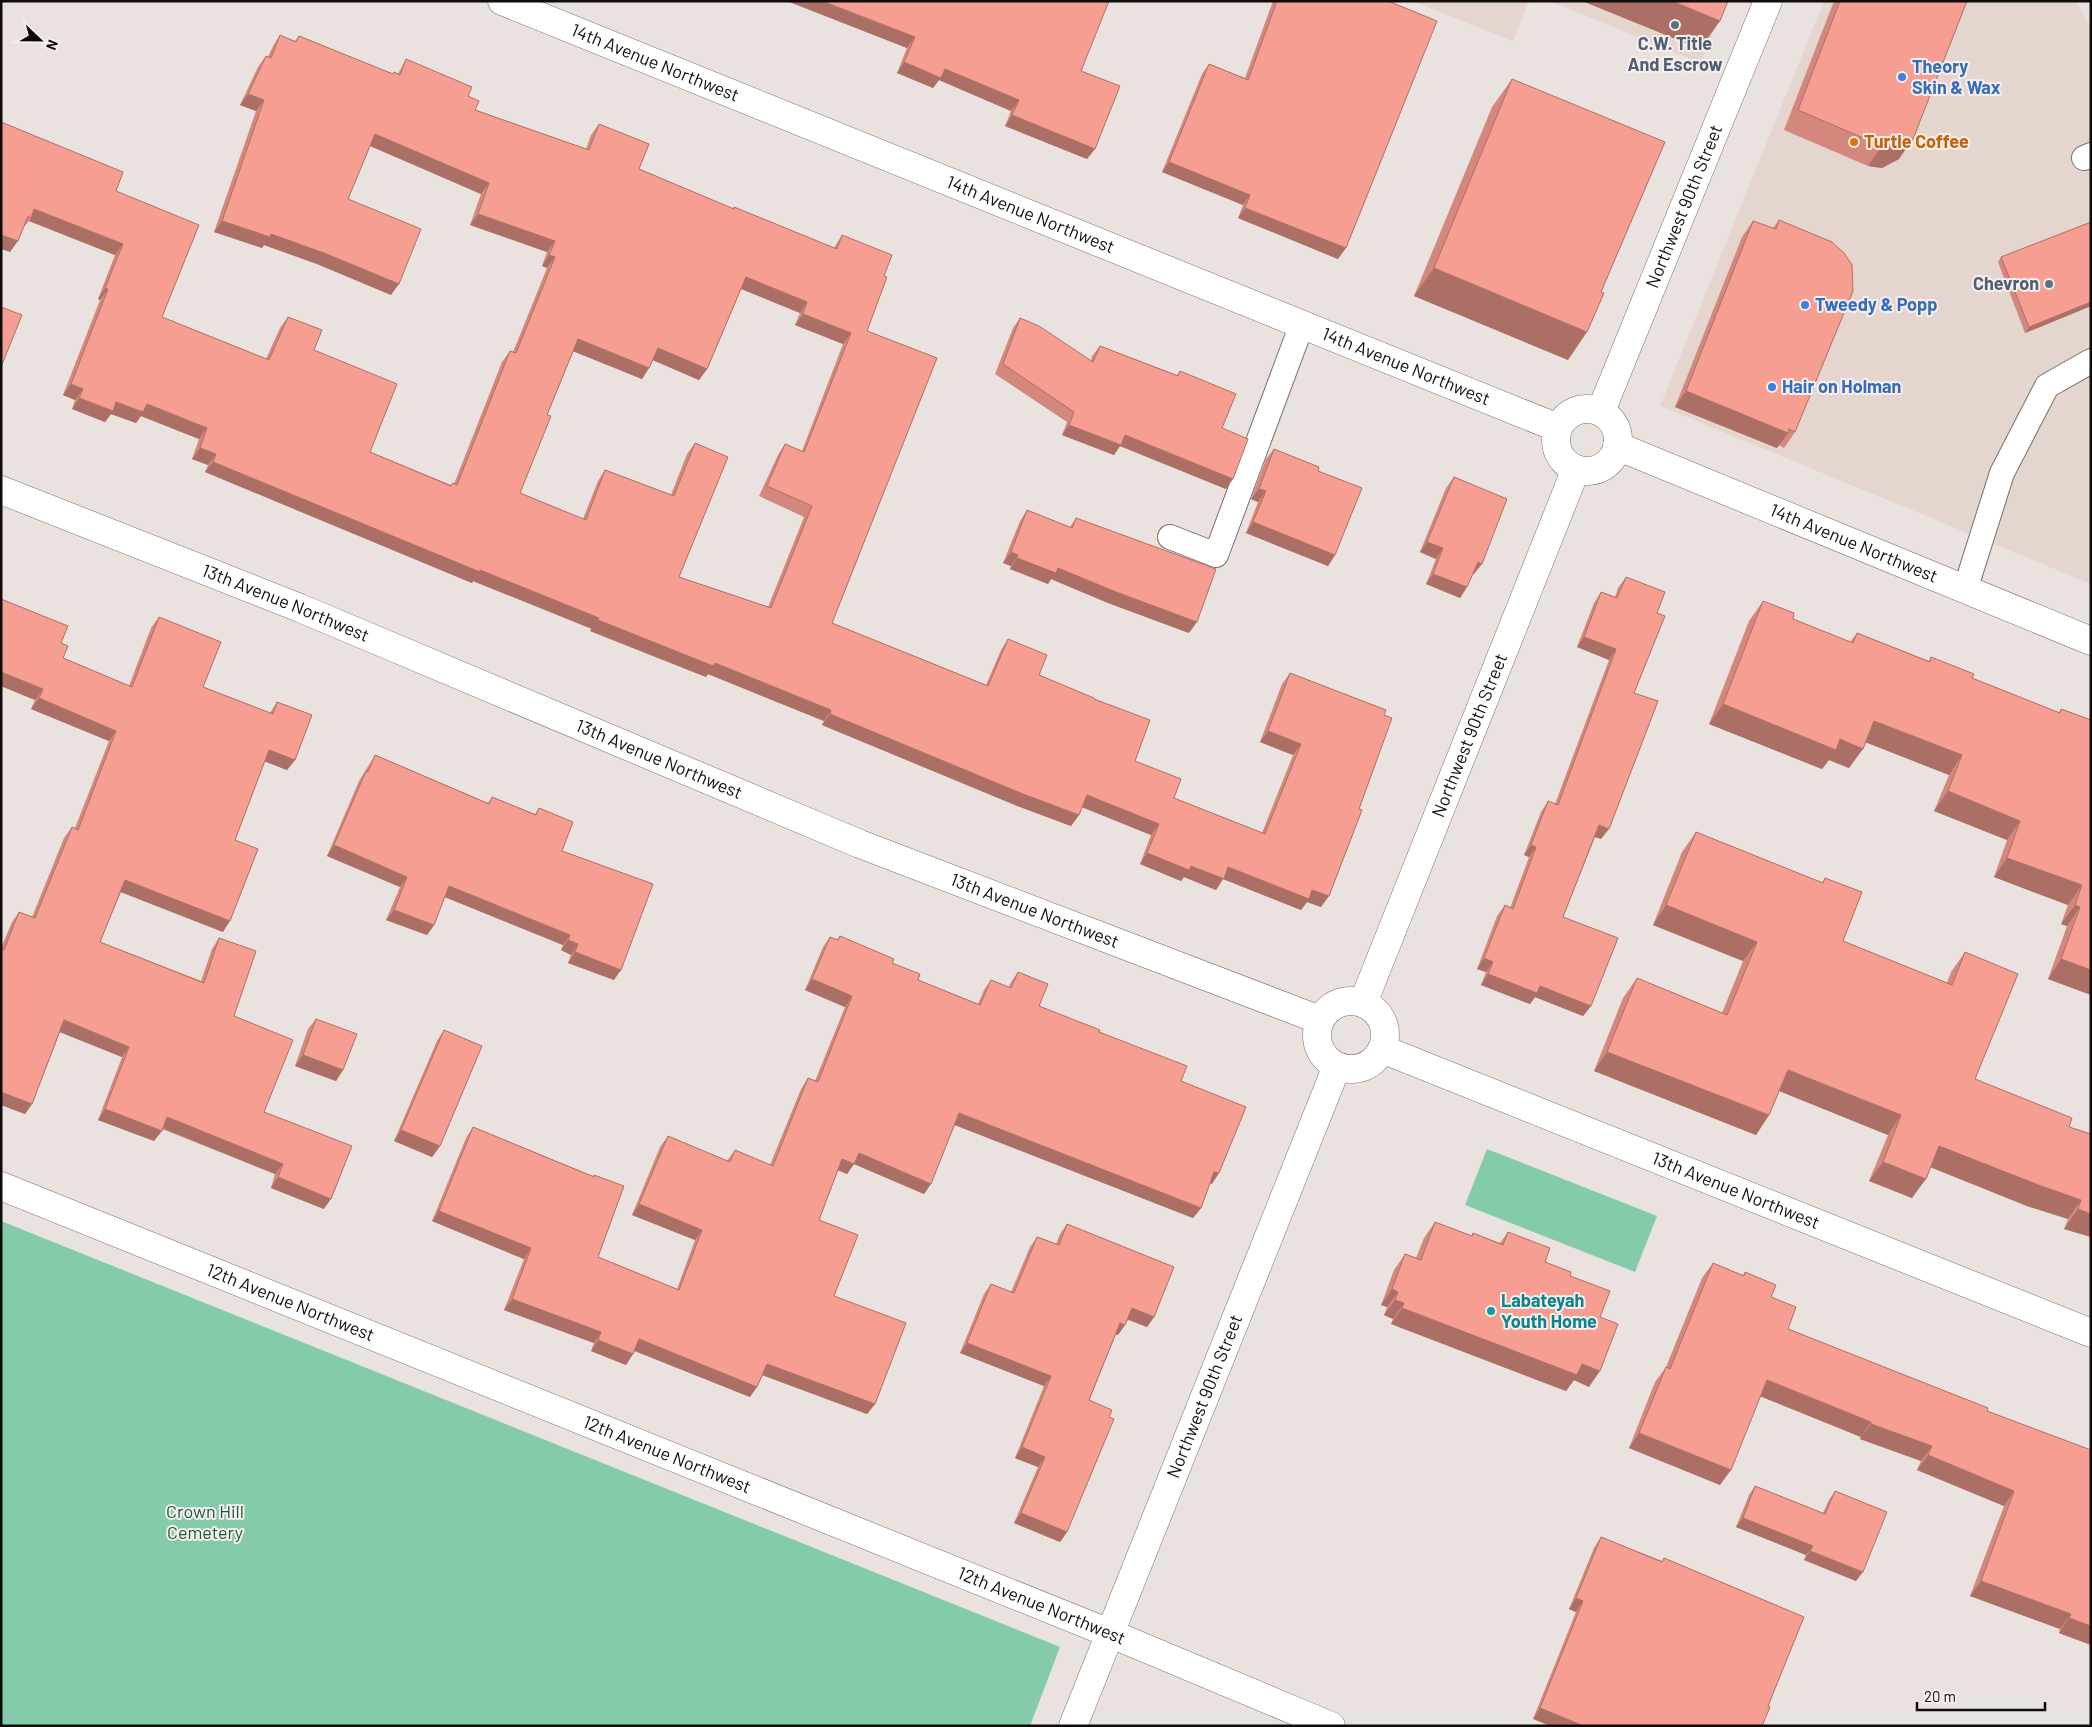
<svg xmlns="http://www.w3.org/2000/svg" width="2092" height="1727" viewBox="0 0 2092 1727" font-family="Barlow,sans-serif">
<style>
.built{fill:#e5d5cf}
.green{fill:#84cbaa}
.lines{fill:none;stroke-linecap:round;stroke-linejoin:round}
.service-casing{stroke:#77706d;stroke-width:26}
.minor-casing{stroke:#77706d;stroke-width:29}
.service{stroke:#fff;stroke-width:24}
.minor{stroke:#fff;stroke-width:28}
.wall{fill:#d4887d;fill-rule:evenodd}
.shaded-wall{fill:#ac6f66}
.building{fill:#f69e91;stroke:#ac6f66;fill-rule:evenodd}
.service-dot{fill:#5c6f8a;stroke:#f8efec;stroke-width:2}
.shop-dot{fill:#3f7fe0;stroke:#f8efec;stroke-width:2}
.food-dot{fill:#e8710a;stroke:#f8efec;stroke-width:2}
.culture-dot{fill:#0f9aa8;stroke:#f8efec;stroke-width:2}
.labels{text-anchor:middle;stroke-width:4;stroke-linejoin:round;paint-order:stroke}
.service-label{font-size:18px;font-weight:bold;fill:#4e5e75;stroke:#f8efec}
.street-label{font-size:18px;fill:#0f0d0c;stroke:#f8efec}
.shop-label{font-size:18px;font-weight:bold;fill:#366cbe;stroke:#f8efec;text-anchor:start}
.food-label{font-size:18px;font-weight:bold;fill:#c56008;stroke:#f8efec;text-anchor:start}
.culture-label{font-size:18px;font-weight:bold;fill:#0d838f;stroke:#f8efec;text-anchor:start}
.park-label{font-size:18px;fill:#10593f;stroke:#f8efec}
</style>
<rect width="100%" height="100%" fill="#eae2df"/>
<path class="built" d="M1412 1H1529L1513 41Z
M1550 1H1726L1701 63Z
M1824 1H2076L2091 28V584L1660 406Z"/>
<path class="green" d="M1487 1149 1657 1216 1635 1272 1465 1205Z
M1 1221 1060 1647 1030 1726H1Z"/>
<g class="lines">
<defs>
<path id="service" d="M2084 158 2091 155
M1170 537 1216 555 1302 324
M1965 590 2002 473 2047 386 2091 361"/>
<g id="minor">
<path id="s1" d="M502 1 1558 428"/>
<circle cx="1587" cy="440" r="31"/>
<path id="s2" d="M1601 411 1768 1"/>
<path id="s3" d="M1617 446 2091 641"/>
<path id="s4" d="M1 490 300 608 860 844 1320 1020"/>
<circle cx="1351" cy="1035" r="34"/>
<path id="s5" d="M1363 1003 1576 469"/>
<path id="s6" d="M1382 1049 2091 1333"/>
<path id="s7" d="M1 1186 1109 1633 1331 1726"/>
<path id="s8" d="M1073 1726 1337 1066"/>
</g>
</defs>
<use href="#service" class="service-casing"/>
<use href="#minor" class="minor-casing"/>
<use href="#service" class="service"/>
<use href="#minor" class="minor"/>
</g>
<path class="wall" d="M787 1 1081 71 1087 159 1005 126 1011 111 939 80 933 88 897 73 907 48Z
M1273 1H1388L1338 259 1238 218 1243 205 1162 172 1202 74 1209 64 1245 78Z
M1834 1H1967L1899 159 1882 168 1868 166 1784 130Z
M280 35 295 41 299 36 393 74H398L406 59 468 96 475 110 586 149 591 135 599 124 639 169 733 209 734 207 834 248 842 235 884 276 867 331 832 623 986 685 1001 650 1008 639 1039 675 1094 699 1135 761 1174 798 1262 833 1293 755 1260 742 1282 684 1290 673 1386 710 1321 907 1307 902 1301 910 1223 879 1216 890 1184 877 1181 881 1140 864 1151 835 1082 807 1079 815 1071 826 1015 805 822 725 824 721 708 674 706 677 590 631 592 629 473 581 472 583 205 472 208 465 192 459 199 439 141 416 136 423 111 414 105 422 72 409 75 400 63 395 100 300 98 299 115 255 29 221 23 228 10 252 1 122 116 191 162 317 266 359 280 328 288 317 314 350 370 452 451 485 453 483 454 484 502 362 510 351 513 352 547 268 542 266 547 252 470 225 481 194 370 146 348 199 391 295 317 264 264 245 262 248 214 232 256 111 240 105 258 67 266 56 268 57 273 46ZM741 289 800 313 795 325 843 344 802 451 785 444 778 455 759 496 804 517 768 607 679 577 695 443 687 454 671 495 605 470 598 481 583 519 520 493 547 415 573 351 642 379 649 368 653 360 699 380 707 369Z
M1512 79 1568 360 1414 296 1492 107Z
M1779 220 1795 432 1784 448 1779 445 1777 448 1675 407 1742 237 1753 221 1773 228Z
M2001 257 2091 306 2025 333 1998 262Z
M1020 318 1091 361 1092 356 1100 346 1177 375 1180 371 1222 428 1226 489 1120 446 1114 455 1062 435 1067 422 995 374 1013 328Z
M1274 449 1318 471 1335 555 1328 566 1246 533 1258 502 1251 499 1266 459Z
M1454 477 1474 574H1473L1467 587 1460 598 1426 584 1436 559 1420 552 1446 488Z
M1027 510 1070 527 1076 518 1189 633 1108 603 1051 579 1048 584 1010 569 1011 566 1003 563 1020 521Z
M1626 577 1657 613 1634 693 1601 839 1595 837 1563 917 1591 1006 1583 1016 1535 997 1530 1004 1481 985 1486 972 1477 969 1497 916 1505 905 1510 908 1529 857 1524 855 1541 812 1548 801 1555 804 1609 660 1577 647 1594 603 1601 592 1615 597 1618 588Z
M1 599 61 643 63 658 129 686 151 628 159 617 203 687 270 713 277 702 295 760 287 770 264 761 235 840 223 932 121 892 100 942 201 981 212 949 219 938 234 1016 264 1112 324 1209 271 1188 275 1174 162 1129 154 1141 98 1120 122 1057 60 1032 32 1104 25 1114 1 1105V948L12 922 19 912 32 917 64 838 72 827 75 828 109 741 31 709 35 700 1 686Z
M1763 601 1793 619 1850 642 1857 633 1929 661 1931 657 1972 678 2059 713 2061 709 2091 720V995L2048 979 2067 926 2061 924 2068 905 1994 877 2007 840 1934 811 1949 775 1865 742 1849 768 1829 760 1822 769 1709 724 1749 621Z
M375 755 488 803 492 797 535 814 539 808 562 851 614 980 568 963 571 955 561 950 563 945 445 897 434 925 427 935 386 920 400 887 327 856 359 781Z
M1696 832 1822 883 1825 878 1843 941 1947 983 1951 972 1965 952 1975 1079 2069 1127 2091 1134V1237L2064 1229 2068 1219 2027 1206 1930 1167 1912 1198 1869 1181 1888 1135 1779 1091 1769 1115 1756 1135 1594 1071 1623 998 1637 978 1722 1013 1743 961 1653 925 1682 852Z
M840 936 892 963 918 980 978 1004 984 990 991 980 1009 987 1011 982 1018 972 1039 1006 1099 1032 1181 1081 1212 1184 1210 1183 1201 1208 1193 1218 955 1125 924 1194 854 1164 847 1174 838 1170 819 1220 834 1296 875 1404 867 1414 762 1375 750 1397 635 1351 633 1354 626 1365 591 1351 594 1343 504 1310 524 1259 432 1221 466 1138 473 1127 593 1176 594 1175 598 1257 677 1289 695 1240 632 1215 660 1147 668 1136 727 1161 735 1150 770 1165 801 1089 808 1078 815 1081 845 1007 805 990 823 947 830 937 837 940Z
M316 1019 343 1070 336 1081 295 1066 308 1029Z
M444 1030 440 1146 432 1157 394 1141 437 1041Z
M1435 1222 1471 1236 1473 1233 1500 1243 1508 1232 1545 1262 1570 1276 1600 1317 1589 1387 1574 1380 1566 1391 1391 1324 1393 1319 1384 1315 1387 1307 1381 1305 1394 1270 1405 1254 1416 1258 1424 1238Z
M1067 1224 1154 1317 1147 1327 1128 1320 1118 1335 1116 1334 1089 1400 1067 1532 1060 1542 1014 1523 1038 1467 1015 1458 1044 1386 960 1353 984 1294 991 1284 1011 1292 1030 1247 1037 1237 1056 1244 1060 1234Z
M1713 1263 1743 1275 1745 1272 1771 1297 1788 1329 1987 1411 2091 1645 2059 1633 2060 1629 1970 1596 2004 1506 1917 1470 1921 1461 1860 1439 1861 1437 1760 1396 1720 1485 1629 1448 1655 1382 1666 1367 1702 1278Z
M1755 1486 1823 1513 1829 1500 1835 1491 1856 1581 1804 1560 1806 1555 1736 1527 1749 1495Z
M1601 1537 1662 1561 1664 1558 1804 1617 1533 1719 1576 1612 1569 1609 1594 1548Z"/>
<path class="shaded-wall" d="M787 1H822L915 37 907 48Z
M1582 1H1672L1720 21 1700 49Z
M904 62 945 69 1019 100 1011 111 939 80 933 88 897 73Z
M248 94 264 100 256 111 240 105Z
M1012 115 1095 149 1087 159 1005 126Z
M375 134 489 183 481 194 368 145Z
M1913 139 1899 159 1882 168 1868 166 1882 146Z
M1169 162 1250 195 1243 205 1162 172Z
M1245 208 1346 248 1338 259 1238 218Z
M34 209 123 244 115 255 29 221 31 218Z
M478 214 555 241 547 252 470 225Z
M222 221 271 234 324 253 399 284 391 295 317 264 264 245 262 248 214 232Z
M1 235 18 241 10 252 1 249Z
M549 255 555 257 547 268 542 266Z
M1434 268 1587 332 1568 360 1414 296Z
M746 277 807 302 800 313 739 288Z
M105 288 108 289 100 300 98 299Z
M2091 302V306L2025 333 2029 327Z
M803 314 851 333 843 344 795 325Z
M578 339 649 368 642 379 570 350Z
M658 348 707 369 699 380 650 359Z
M71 384 83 389 75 400 63 395Z
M1686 391 1788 433 1777 448 1675 407Z
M79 398 116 402 147 404 207 428 199 439 141 416 136 423 111 414 105 422 72 409Z
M1069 425 1125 435 1233 479 1226 489 1120 446 1114 455 1062 435Z
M200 448 216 454 208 465 192 459Z
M213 462 599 618 592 629 473 581 472 583 205 472Z
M1259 489 1266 491 1258 502 1251 499Z
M1253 522 1335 555 1328 566 1246 533Z
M1427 542 1443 548 1436 559 1420 552Z
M1011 552 1018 555 1011 566 1003 563Z
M1017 558 1058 568 1197 622 1189 633 1108 603 1051 579 1048 584 1010 569Z
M1478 562 1482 564 1474 574 1470 573Z
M1433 574 1467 587 1460 598 1426 584Z
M598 620 715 663 831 710 824 721 708 674 706 677 590 631Z
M1584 637 1616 649 1609 660 1577 647Z
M1 672 43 689 35 700 1 686Z
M39 698 116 731 109 741 31 709Z
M1723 704 1840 739 1863 749 1849 768 1829 760 1822 769 1709 724Z
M830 714 1079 815 1071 826 1015 805 822 725Z
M1874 721 1962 755 1949 775 1860 740Z
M1268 731 1301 744 1293 755 1260 742Z
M269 750 295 760 287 770 261 760Z
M1948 791 2020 821 2007 840 1934 811Z
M1087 795 1159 824 1151 835 1079 806Z
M1599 825 1609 829 1601 839 1592 836Z
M334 845 407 877 400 887 327 856Z
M1531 845 1536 847 1529 857 1524 855Z
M1147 853 1191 866 1228 867 1312 890 1329 896 1321 907 1307 902 1301 910 1223 879 1216 890 1184 877 1181 881 1140 864Z
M2007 858 2082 885 2068 905 1994 877Z
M125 880 230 921 223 932 118 891Z
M449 886 570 935 563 945 442 896Z
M1666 905 1757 942 1743 961 1653 925Z
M2075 905 2080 907 2067 926 2061 924Z
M394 910 434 925 427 935 386 920Z
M568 940 578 944 571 955 561 950Z
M575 952 621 970 614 980 568 963Z
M1484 958 1493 962 1486 972 1477 969Z
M2061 959 2091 970V995L2048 979Z
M1488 974 1540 986 1591 1006 1583 1016 1535 997 1530 1004 1481 985Z
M812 979 852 996 845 1007 805 990Z
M64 1020 129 1047 122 1057 57 1031Z
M1607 1052 1769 1115 1756 1135 1594 1071Z
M303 1055 343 1070 336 1081 295 1066Z
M1788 1070 1901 1115 1888 1135 1774 1089Z
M1 1092 32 1104 25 1114 1 1105Z
M105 1109 162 1131 154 1141 98 1120Z
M959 1113 1201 1208 1193 1218 952 1124Z
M167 1117 283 1164 275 1174 160 1127Z
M401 1130 440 1146 432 1157 394 1141Z
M1939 1146 2081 1200 2068 1219 2027 1206 1925 1165Z
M859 1153 931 1184 924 1194 854 1164 847 1174 835 1169 842 1159Z
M1883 1162 1926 1179 1912 1198 1869 1181Z
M1214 1172 1219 1173 1212 1184 1207 1182Z
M278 1177 331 1199 324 1209 271 1188Z
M639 1204 702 1230 695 1240 632 1215Z
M2078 1209 2091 1214V1237L2064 1229Z
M439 1211 531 1248 524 1259 432 1221Z
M1392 1289 1398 1292 1387 1307 1381 1305Z
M512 1299 601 1332 594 1343 504 1310Z
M1395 1300 1404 1303 1393 1319 1384 1315Z
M1132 1308 1154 1317 1147 1327 1125 1318Z
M1402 1308 1582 1364 1600 1371 1589 1387 1574 1380 1566 1391 1391 1324Z
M1120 1323 1125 1325 1118 1335 1113 1333Z
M639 1339 757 1387 750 1397 632 1350Z
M598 1340 633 1354 626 1365 591 1351Z
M967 1343 1051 1376 1044 1386 960 1353Z
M767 1364 875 1404 867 1414 759 1374Z
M1767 1380 1871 1422 1861 1437 1757 1395Z
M1871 1424 1932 1446 1921 1461 1860 1439Z
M1639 1433 1731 1470 1720 1485 1629 1448Z
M1022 1447 1045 1457 1038 1467 1015 1458Z
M1928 1455 2014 1491 2004 1506 1917 1470Z
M1021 1513 1067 1532 1060 1542 1014 1523Z
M1743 1518 1813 1546 1806 1555 1736 1527Z
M1810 1551 1863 1572 1856 1581 1804 1560Z
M1981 1581 2071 1614 2060 1629 1970 1596Z
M1576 1598 1583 1601 1576 1612 1569 1609Z
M2069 1618 2091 1626V1645L2059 1633Z
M1540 1708 1584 1726H1550L1533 1719Z"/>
<path class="building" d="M822 1H1109L1081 71 1120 86 1095 149 1012 115 1019 100 945 69 941 78 904 62 915 37Z
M1277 1H1388L1437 21 1346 248 1245 208 1250 195 1169 162 1209 64 1248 80Z
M1672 1H1728L1720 21Z
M1840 1H1967L1913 139 1896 148 1882 146 1798 110Z
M280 35 296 42 299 36 393 74 394 72 400 75 406 59 472 87 468 96 479 101 475 110 589 150 599 124 649 144 639 169 734 209V207L837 249 842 235 892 255 884 276 887 277 867 331 937 358 832 623 988 686 1008 639 1047 655 1039 675 1094 698V699L1150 720 1135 761 1181 779 1174 798 1265 834 1301 744 1268 731 1290 673 1386 710 1384 715 1392 718 1359 809 1362 810 1329 896 1312 890 1309 899 1228 867 1224 879 1191 866 1189 870 1147 853 1159 824 1087 795 1079 815 1023 794 830 714 831 710 715 663 713 666 598 620 599 618 480 570V572L213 462 216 454 200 448 207 428 147 404 143 412 116 402 113 411 79 398 83 389 71 384 108 289 105 288 123 244 34 209 31 218 28 216 18 241 1 235V122L123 172 116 191 199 225 162 317 269 360 288 317 322 330 314 350 397 384 370 452 451 486 453 483 457 485 510 351 516 353 555 257 549 255 555 241 478 214 489 183 375 134 348 199 421 229 399 284 324 253 271 234 270 237 222 221 264 100 248 94 266 56 271 58ZM746 277 807 302 803 314 851 333 804 452 785 444 767 486 812 506 771 608 679 577 728 457 695 443 674 496 605 470 586 520 520 493 551 416 547 415 578 339 649 368 658 348 707 369Z
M1512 79 1665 142 1601 292 1604 293 1587 332 1434 268Z
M1779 220 1832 242 1844 253 1852 265 1853 291 1795 432 1789 429 1788 433 1686 391 1753 221 1776 229Z
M2091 222V302L2029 327 2001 257Z
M1 307 22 315 1 367Z
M1020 318 1039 326 1093 362 1100 346 1178 376 1180 371 1236 394 1222 428 1248 439 1233 479 1125 435 1121 445 1069 425 1074 412 1003 364Z
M1274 449 1319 467 1318 471 1362 488 1335 555 1253 522 1266 491 1259 489Z
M1454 477 1507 499 1482 564 1478 562 1467 587 1433 574 1443 548 1427 542Z
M1027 510 1072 528 1076 518 1216 569 1197 622 1116 592 1058 568 1056 573 1017 558 1018 555 1011 552Z
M1626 577 1665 592 1657 613 1665 616 1634 693 1658 701 1609 829 1599 825 1563 917 1618 938 1591 1006 1540 986 1537 993 1488 974 1493 962 1484 958 1505 905 1513 909 1536 847 1531 845 1548 801 1558 805 1616 649 1584 637 1601 592 1617 598Z
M1 599 68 626 61 643 68 646 63 658 132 687 159 617 221 642 203 687 273 714 277 702 312 715 295 760 269 750 235 840 258 849 230 921 125 880 100 942 204 983 219 938 256 951 234 1016 293 1040 264 1112 352 1146 331 1199 278 1177 283 1164 167 1117 162 1131 105 1109 129 1047 64 1020 32 1104 1 1092V949L4 950 19 912 35 918 72 827 78 830 116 731 39 698 43 689 1 672Z
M1763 601 1794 613 1793 619 1853 643 1857 633 1930 662 1931 657 1974 674 1972 678 2060 713 2061 709 2091 720V970L2061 959 2080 907 2075 905 2082 885 2007 858 2020 821 1948 791 1962 755 1874 721 1863 749 1840 739 1836 750 1723 704Z
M375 755 489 804 492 797 536 815 539 808 573 822 562 851 653 884 621 970 575 952 578 944 568 940 570 935 449 886 434 925 394 910 407 877 334 845 366 771 368 772Z
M1696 832 1823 883 1825 878 1862 892 1843 941 1952 985 1965 952 2018 974 1975 1079 2072 1118 2069 1127 2091 1134V1214L2078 1209 2081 1200 2041 1186 1939 1146 1926 1179 1883 1162 1901 1115 1788 1070 1769 1115 1607 1052 1637 978 1727 1015 1757 942 1666 905Z
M840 936 894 959 892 963 920 974 918 980 980 1005 991 980 1011 988 1018 972 1048 984 1039 1006 1100 1030 1099 1032 1187 1066 1181 1081 1246 1107 1219 1173 1214 1172 1201 1208 959 1113 931 1184 859 1153 854 1164 842 1159 819 1220 858 1235 834 1296 906 1323 875 1404 767 1364 757 1387 639 1339 633 1354 598 1340 601 1332 512 1299 531 1248 439 1211 473 1127 594 1177V1175L624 1186 598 1257 679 1290 702 1230 639 1204 668 1136 730 1162 735 1150 773 1166 808 1078 818 1082 852 996 812 979 830 937 838 940Z
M316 1019 357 1034 343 1070 303 1055Z
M444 1030 482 1046 440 1146 401 1130Z
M1435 1222 1472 1236 1473 1233 1503 1245 1508 1232 1550 1248 1545 1262 1571 1272 1570 1276 1610 1291 1600 1317 1618 1324 1600 1371 1582 1364 1577 1375 1402 1308 1404 1303 1395 1300 1398 1292 1392 1289 1405 1254 1421 1260Z
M1067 1224 1174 1267 1154 1317 1132 1308 1125 1325 1120 1323 1089 1400 1112 1410 1109 1417 1114 1419 1067 1532 1021 1513 1045 1457 1022 1447 1051 1376 967 1343 991 1284 1014 1293 1037 1237 1059 1245Z
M1713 1263 1744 1276 1745 1272 1776 1285 1771 1297 1796 1307 1788 1329 1988 1408 1987 1411 2091 1450V1626L2069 1618 2071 1614 1981 1581 2014 1491 1928 1455 1932 1446 1871 1424V1422L1767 1380 1731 1470 1639 1433 1666 1367 1670 1369Z
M1755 1486 1825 1514 1835 1491 1887 1512 1863 1572 1810 1551 1813 1546 1743 1518Z
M1601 1537 1662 1562 1664 1558 1804 1617 1768 1706 1770 1707 1762 1726H1584L1540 1708 1583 1601 1576 1598Z"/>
<g class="service-dot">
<circle cx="1675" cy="25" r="5"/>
<circle cx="2049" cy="284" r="5"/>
</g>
<g class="shop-dot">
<circle cx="1902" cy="77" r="5"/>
<circle cx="1805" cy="305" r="5"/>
<circle cx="1772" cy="387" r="5"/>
</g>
<circle class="food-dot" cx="1854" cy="142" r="5"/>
<circle class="culture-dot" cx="1491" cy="1311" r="5"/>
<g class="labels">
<g class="service-label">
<text x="1675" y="50">C.W. Title<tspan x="1675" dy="21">And Escrow</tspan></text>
<text x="2039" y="290" text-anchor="end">Chevron</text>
</g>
<g class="street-label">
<text dy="6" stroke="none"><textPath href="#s1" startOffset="165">14th Avenue Northwest</textPath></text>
<text dy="6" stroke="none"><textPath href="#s2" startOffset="221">Northwest 90th Street</textPath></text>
<text dy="6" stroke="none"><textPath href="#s1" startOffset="570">14th Avenue Northwest</textPath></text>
<text dy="6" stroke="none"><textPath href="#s1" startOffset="975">14th Avenue Northwest</textPath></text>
<text dy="6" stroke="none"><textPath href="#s3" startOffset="256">14th Avenue Northwest</textPath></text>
<text dy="6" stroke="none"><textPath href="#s4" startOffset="306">13th Avenue Northwest</textPath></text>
<text dy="6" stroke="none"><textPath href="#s5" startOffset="288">Northwest 90th Street</textPath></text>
<text dy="6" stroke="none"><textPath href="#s4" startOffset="711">13th Avenue Northwest</textPath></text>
<text dy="6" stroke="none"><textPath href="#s4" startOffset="1116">13th Avenue Northwest</textPath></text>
<text dy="6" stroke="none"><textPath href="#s6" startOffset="381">13th Avenue Northwest</textPath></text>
<text dy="6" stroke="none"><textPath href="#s7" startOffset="312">12th Avenue Northwest</textPath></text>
<text dy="6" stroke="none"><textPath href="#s8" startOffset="355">Northwest 90th Street</textPath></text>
<text dy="6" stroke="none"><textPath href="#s7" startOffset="718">12th Avenue Northwest</textPath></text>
<text dy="6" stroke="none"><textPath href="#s7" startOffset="1122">12th Avenue Northwest</textPath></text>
</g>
<g class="shop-label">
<text x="1912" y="73">Theory<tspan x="1912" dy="21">Skin &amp; Wax</tspan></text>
<text x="1815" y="311">Tweedy &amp; Popp</text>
<text x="1782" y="393">Hair on Holman</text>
</g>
<g class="food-label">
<text x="1864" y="148">Turtle Coffee</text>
</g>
<g class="culture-label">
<text x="1501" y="1307">Labateyah<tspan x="1501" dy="21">Youth Home</tspan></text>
</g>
<g class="park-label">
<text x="205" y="1518">Crown Hill<tspan x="205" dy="21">Cemetery</tspan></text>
</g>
</g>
<rect width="2092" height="1727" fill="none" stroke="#0f0d0c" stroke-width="5"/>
<g transform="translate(40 40) rotate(112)" stroke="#f8efec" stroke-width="4" paint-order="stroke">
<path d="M0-4L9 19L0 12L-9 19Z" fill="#0f0d0c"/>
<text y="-8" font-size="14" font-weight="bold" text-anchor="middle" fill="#0f0d0c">N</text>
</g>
<path d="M1917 1702v8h128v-8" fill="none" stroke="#0f0d0c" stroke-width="2.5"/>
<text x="1924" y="1702" font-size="15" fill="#0f0d0c" stroke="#f8efec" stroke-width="4" paint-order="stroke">20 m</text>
</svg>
